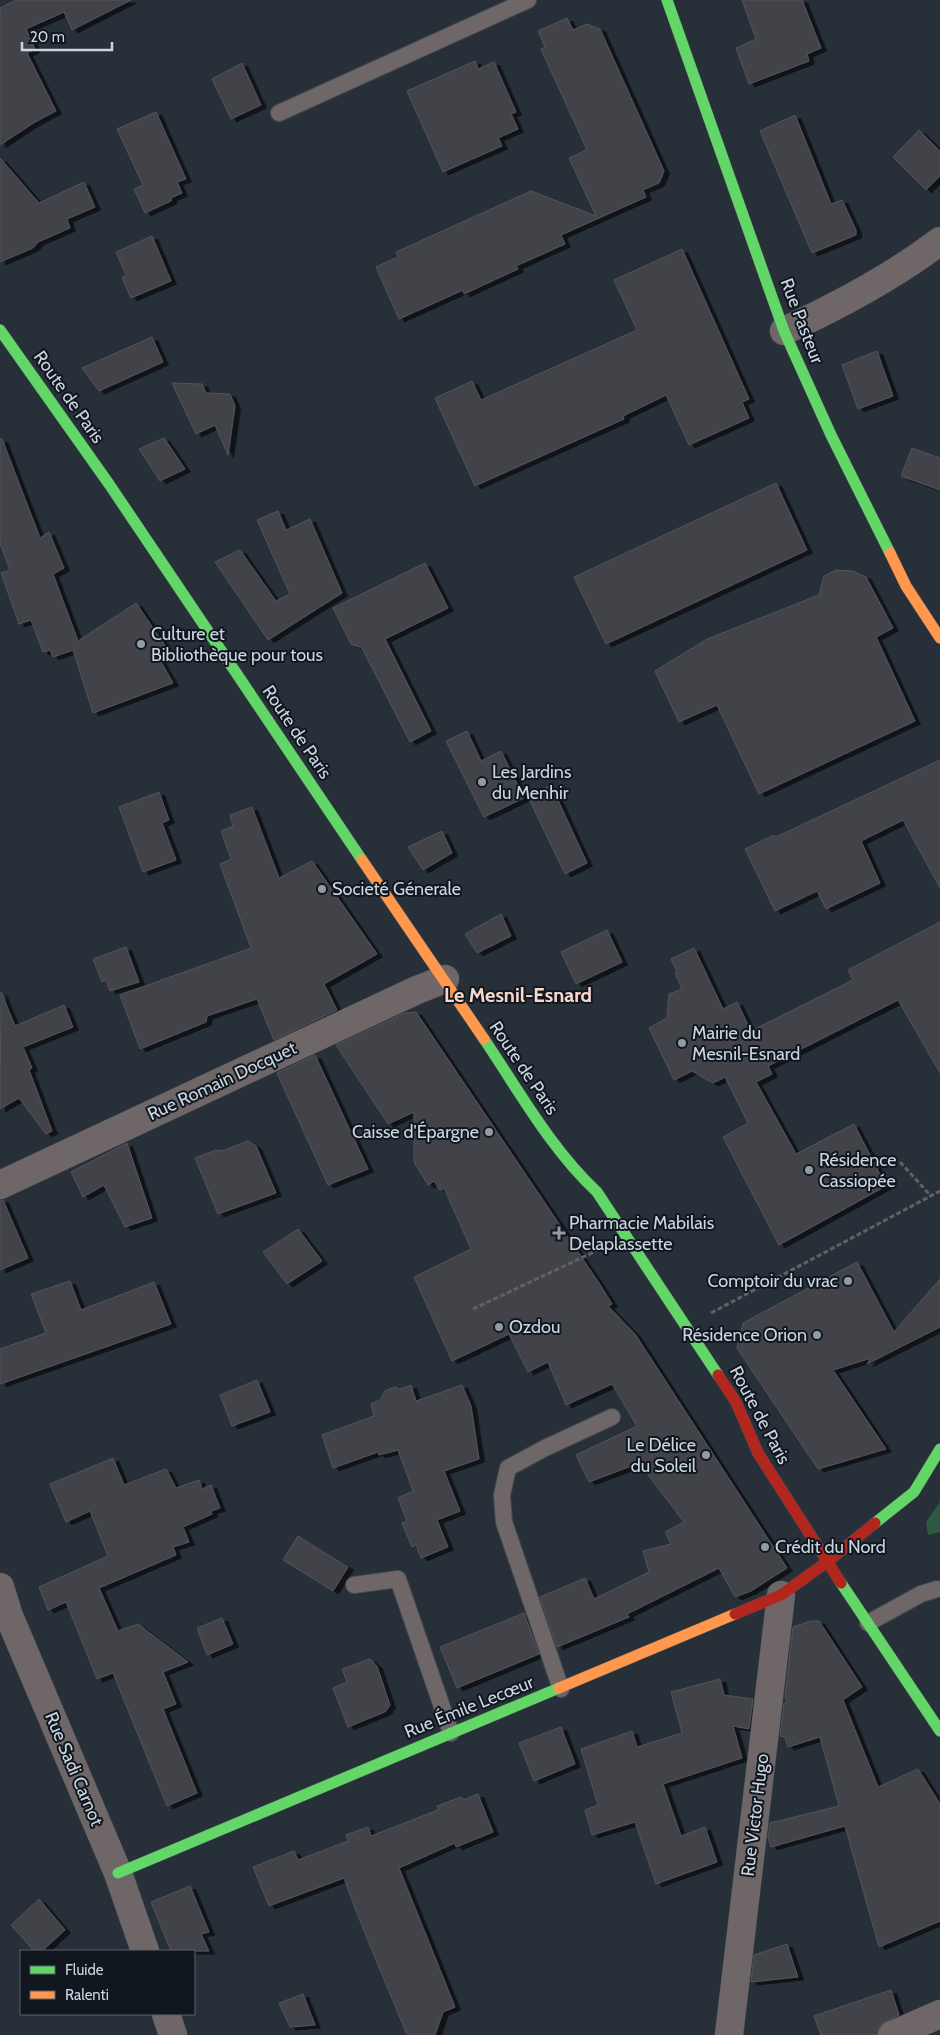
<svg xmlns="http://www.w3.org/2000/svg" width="940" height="2035" viewBox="0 0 940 2035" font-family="Cabin,sans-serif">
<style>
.green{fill:#2d5943}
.building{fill:#43434a;stroke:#53535a;filter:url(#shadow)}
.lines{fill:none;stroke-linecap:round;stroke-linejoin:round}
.lane-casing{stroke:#434b52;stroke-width:18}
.street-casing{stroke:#434b52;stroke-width:29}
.fast-casing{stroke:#434b52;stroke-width:12}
.slow-casing{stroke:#434b52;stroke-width:12}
.jam-casing{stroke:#434b52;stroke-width:12}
.path{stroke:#636064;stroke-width:3;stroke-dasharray:5 2.5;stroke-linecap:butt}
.lane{stroke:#6f6668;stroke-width:16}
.street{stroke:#6f6668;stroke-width:28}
.fast{stroke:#63d668;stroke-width:11}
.slow{stroke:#ff974d;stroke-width:11}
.jam{stroke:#b3261e;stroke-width:11}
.poi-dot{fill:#929ca6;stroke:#10171f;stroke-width:2}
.labels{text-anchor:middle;stroke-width:4;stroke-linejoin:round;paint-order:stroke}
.street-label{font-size:18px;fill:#cbd6e1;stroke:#10171f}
.poi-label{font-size:18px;fill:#cbd6e1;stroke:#10171f;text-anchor:start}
.quarter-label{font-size:20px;font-weight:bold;fill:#f8d7cc;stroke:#10171f}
</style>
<defs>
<filter id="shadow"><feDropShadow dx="5.5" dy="3" stdDeviation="0" flood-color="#0009"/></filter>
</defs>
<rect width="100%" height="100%" fill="#273039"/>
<path class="green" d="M940 1502V1532L928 1535 926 1522Z"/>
<path class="building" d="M16 0H131L72 30 64 12 26 29 35 49 27 53 56 111 35 122 0 145V8Z
M742 0H802L821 48 807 54 809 61 749 84 736 48 756 39Z
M567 18 573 30 587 24 600 29 664 171 659 183 643 190 646 197 561 235 565 244 516 266 518 269 464 294 463 290 399 319 376 267 398 257 396 252 531 191 596 216 569 158 587 150 541 49 545 47 538 31Z
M475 61 478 69 494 62 516 112 511 114 518 129 498 138 502 146 443 172 407 91Z
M242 63 261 105 231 119 212 79Z
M156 112 186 179 177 182 182 193 171 198V201L145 213 134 189 143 185 117 129Z
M795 115 831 204 842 200 856 230V235L812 253 760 131Z
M919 130 940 151V176L926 190 893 157Z
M0 158 39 203 84 182 95 207 67 219 70 228 38 242 33 248 0 262Z
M152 236 171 281 131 298 122 278 126 275 116 252Z
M682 249 749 399 742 402 749 418 689 445 666 395 623 416 624 419 475 486 435 398 472 381 481 400 637 330 614 280Z
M152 337 163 362 99 391 82 368Z
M877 351 893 396 858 409 842 365Z
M172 383 202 384 206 393 230 394 235 406 228 455 215 425 196 434Z
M164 438 185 469 160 481 139 449Z
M0 439H2L40 538 49 532 64 568 53 574 78 641 136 603 166 647 156 653 173 683 93 713 73 650 53 657 50 650 43 652 31 620 19 624 1 573 10 570 0 543Z
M912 448 940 458V490L901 476Z
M776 483 807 550 606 644 574 577Z
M278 511 286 530 310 519 342 593 268 640 215 562 240 550 276 601 290 594 257 520Z
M425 563 448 608 385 639 431 731 410 742 362 648 351 644 333 608Z
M836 570 853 571 866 577 893 628 876 637 915 721 759 794 717 705 679 722 655 671 707 639 819 595 824 576Z
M467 731 481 761 501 751 524 798 484 817 446 741Z
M940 760V888L903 820 861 841 880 883 826 909 817 891 775 911 745 849 774 835 776 837Z
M551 785 587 863 565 874 528 797Z
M159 792 169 820 162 823 176 860 143 872 119 807Z
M252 807 279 878 312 861 377 954 324 984 337 1010 274 1040 257 999 207 1016 206 1022 140 1049 120 995 251 948 220 864 231 859 221 831 233 826 230 815Z
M442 831 452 853 423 870 408 847Z
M501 914 511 936 477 953 465 934Z
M940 922V1073L898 1000 768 1066 772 1074 756 1082 796 1154 854 1124 886 1186 779 1245 723 1137 748 1123 725 1077 713 1083 692 1071 674 1080 649 1028 667 1018 669 994 682 989 675 973 677 972 671 959 694 948 723 1009 737 1002 751 1031 853 980 848 970Z
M607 930 622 962 576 984 561 952Z
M126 947 139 982 110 991 106 980 102 982 93 959Z
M1 992 15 1026 64 1005 73 1027 23 1047 32 1068 29 1070 52 1131 46 1134 19 1098 0 1109Z
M416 1012 599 1283 612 1304 608 1306 635 1334 787 1568 751 1591 735 1597 719 1568 627 1614 629 1617 557 1647 540 1597 585 1578 594 1599 649 1572 643 1551 671 1544 665 1532 684 1522 639 1463 589 1482 576 1455 637 1426 612 1384 566 1405 548 1362 528 1372 509 1334 452 1361 414 1277 471 1249 444 1188 440 1190 434 1181 428 1185 414 1162V1112L388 1124 336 1045 405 1013Z
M315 1055 368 1169 328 1185 277 1073Z
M248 1141 256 1146 276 1193 218 1214 195 1158 216 1150 222 1151Z
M127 1143 152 1218 125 1227 104 1185 83 1197 71 1172Z
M0 1200H3L28 1258 0 1270Z
M298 1229 322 1261 287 1284 263 1252Z
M857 1262 894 1332 940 1279V1327L867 1364 871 1358 833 1370 886 1449 818 1469 737 1348 743 1323Z
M70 1281 81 1310 154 1282 171 1324 0 1384V1349L46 1333 31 1294Z
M257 1380 270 1412 232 1426 220 1395Z
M411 1385 416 1401 462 1385 471 1406 479 1459 444 1471 460 1511 437 1520 448 1547 421 1558 416 1545 412 1547 402 1523 407 1521 398 1498 413 1491 398 1450 379 1455 378 1452 333 1468 322 1435 374 1416 371 1404 380 1400 385 1391 395 1387 400 1389Z
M113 1458 124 1485 166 1469 176 1488 199 1480 202 1489 211 1485 220 1508 211 1511 212 1514 183 1527 189 1542 173 1547 176 1555 99 1588 118 1631 138 1624 188 1662 163 1672 176 1704 163 1709 197 1793 167 1806 113 1673 97 1679 66 1602 48 1610 39 1587 108 1556 90 1511 66 1522 50 1484Z
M298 1536 348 1567 333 1591 283 1560Z
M524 1613 539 1654 457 1688 440 1647Z
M222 1618 233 1644 207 1655 197 1628Z
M811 1621H819L862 1687 843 1700 878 1787 918 1769 940 1804V1921L879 1947 845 1826 771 1847 768 1837 770 1823 839 1806 820 1737 788 1747 785 1737 780 1736 784 1703H787L785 1696 793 1627Z
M370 1659 377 1666 390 1705 386 1711 382 1713 348 1727 333 1688 347 1682 342 1669Z
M720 1679 724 1695 753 1699 749 1729 733 1726 742 1758 663 1784 681 1836 705 1827 717 1862 656 1884 635 1822 592 1835 585 1810 598 1805 581 1749 632 1731 637 1747 682 1733 671 1692Z
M561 1727 575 1764 534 1781 519 1743Z
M478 1794 493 1832 456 1847 455 1843 399 1868 455 2007 443 2012 435 2035H407L358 1916 344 1878 269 1906 253 1867 294 1851 298 1860 348 1841 346 1835 368 1827 371 1836 438 1810 437 1806 461 1797 463 1800Z
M190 1886 209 1932 201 1934 209 1951H171L151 1902Z
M39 1899 65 1930 42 1951H34L11 1925Z
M787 1944 798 1977 751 1982 754 1955Z
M891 1990 899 2015 880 2025 877 2035H821L814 2016Z
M303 1994 315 2025 290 2027 279 2003Z"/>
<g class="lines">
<defs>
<path id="lane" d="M279 113 528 0
M354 1585 398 1579 451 1733
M868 1623 921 1594 937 1589
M561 1689 504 1522 502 1495 508 1468 545 1448 612 1417"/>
<path id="street" d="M784 331C838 306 893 277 940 241
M0 1185 417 990 445 979
M0 1587 9 1616 118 1873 145 1951
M166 2014 173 2035
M729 2035 781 1595
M892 2035 940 2014"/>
<path id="fast" d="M667 0 784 331 831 435 890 553
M0 330 109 484 362 860
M484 1039C519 1091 551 1149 597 1192L718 1375
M875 1523 914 1492 940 1449
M841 1583 940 1731
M118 1873 559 1688"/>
<path id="slow" d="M890 553 906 586 940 638
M362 860 484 1039
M559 1688 735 1614"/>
<path id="jam" d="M718 1375 736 1402 758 1453 841 1583
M735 1614 781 1595 827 1562 875 1523"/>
</defs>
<use href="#lane" class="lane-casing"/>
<use href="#street" class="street-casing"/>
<use href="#fast" class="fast-casing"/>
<use href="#slow" class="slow-casing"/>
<use href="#jam" class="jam-casing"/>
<path class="path" d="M900 1162 931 1196
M473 1309 598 1250
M711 1313 940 1191"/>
<use href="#lane" class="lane"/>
<use href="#street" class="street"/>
<use href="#fast" class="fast"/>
<use href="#slow" class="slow"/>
<use href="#jam" class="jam"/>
</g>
<g class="poi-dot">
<circle cx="141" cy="644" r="5"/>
<circle cx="482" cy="782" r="5"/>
<circle cx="322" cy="889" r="5"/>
<circle cx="682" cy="1043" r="5"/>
<circle cx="489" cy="1132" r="5"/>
<circle cx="809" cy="1170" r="5"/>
<path d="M556.5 1225.5h5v5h5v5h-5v5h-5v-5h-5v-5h5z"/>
<circle cx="848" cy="1281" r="5"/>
<circle cx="499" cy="1327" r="5"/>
<circle cx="817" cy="1335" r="5"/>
<circle cx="706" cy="1455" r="5"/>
<circle cx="765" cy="1547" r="5"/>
</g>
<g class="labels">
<g class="street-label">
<text transform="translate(802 321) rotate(69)" y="6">Rue Pasteur</text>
<text transform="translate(69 397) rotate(55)" y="6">Route de Paris</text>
<text transform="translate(297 732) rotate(56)" y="6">Route de Paris</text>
<text transform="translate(524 1068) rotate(56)" y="6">Route de Paris</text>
<text transform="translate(222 1081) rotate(-25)" y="6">Rue Romain Docquet</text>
<text transform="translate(760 1415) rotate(62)" y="6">Route de Paris</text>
<text transform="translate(469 1707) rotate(-22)" y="6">Rue Émile Lecœur</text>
<text transform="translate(74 1769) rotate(67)" y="6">Rue Sadi Carnot</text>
<text transform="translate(755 1815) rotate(-83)" y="6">Rue Victor Hugo</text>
</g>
<g class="poi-label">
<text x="151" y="640">Culture et<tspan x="151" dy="21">Bibliothèque pour tous</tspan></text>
<text x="492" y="778">Les Jardins<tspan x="492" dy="21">du Menhir</tspan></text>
<text x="332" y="895">Societé Génerale</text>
<text x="692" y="1039">Mairie du<tspan x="692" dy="21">Mesnil-Esnard</tspan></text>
<text x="479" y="1138" text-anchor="end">Caisse d'Épargne</text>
<text x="819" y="1166">Résidence<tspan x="819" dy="21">Cassiopée</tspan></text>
<text x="569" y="1229">Pharmacie Mabilais<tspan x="569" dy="21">Delaplassette</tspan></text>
<text x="838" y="1287" text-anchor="end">Comptoir du vrac</text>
<text x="509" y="1333">Ozdou</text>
<text x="807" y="1341" text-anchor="end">Résidence Orion</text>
<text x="696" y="1451" text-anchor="end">Le Délice<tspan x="696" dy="21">du Soleil</tspan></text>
<text x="775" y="1553">Crédit du Nord</text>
</g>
<g class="quarter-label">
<text x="518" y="1002">Le Mesnil-Esnard</text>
</g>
</g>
<rect x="20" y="1950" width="175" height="65" fill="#10171f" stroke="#5b636d"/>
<rect x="30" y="1966" width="25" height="8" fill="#63d668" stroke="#5b636d"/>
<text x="65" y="1975" font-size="15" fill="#cbd6e1">Fluide</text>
<rect x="30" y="1991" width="25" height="8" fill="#ff974d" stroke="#5b636d"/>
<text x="65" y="2000" font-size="15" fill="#cbd6e1">Ralenti</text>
<path d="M22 42v8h90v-8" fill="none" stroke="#cbd6e1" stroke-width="2.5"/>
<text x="30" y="42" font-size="15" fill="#cbd6e1" stroke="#10171f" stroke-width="4" paint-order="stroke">20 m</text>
</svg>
